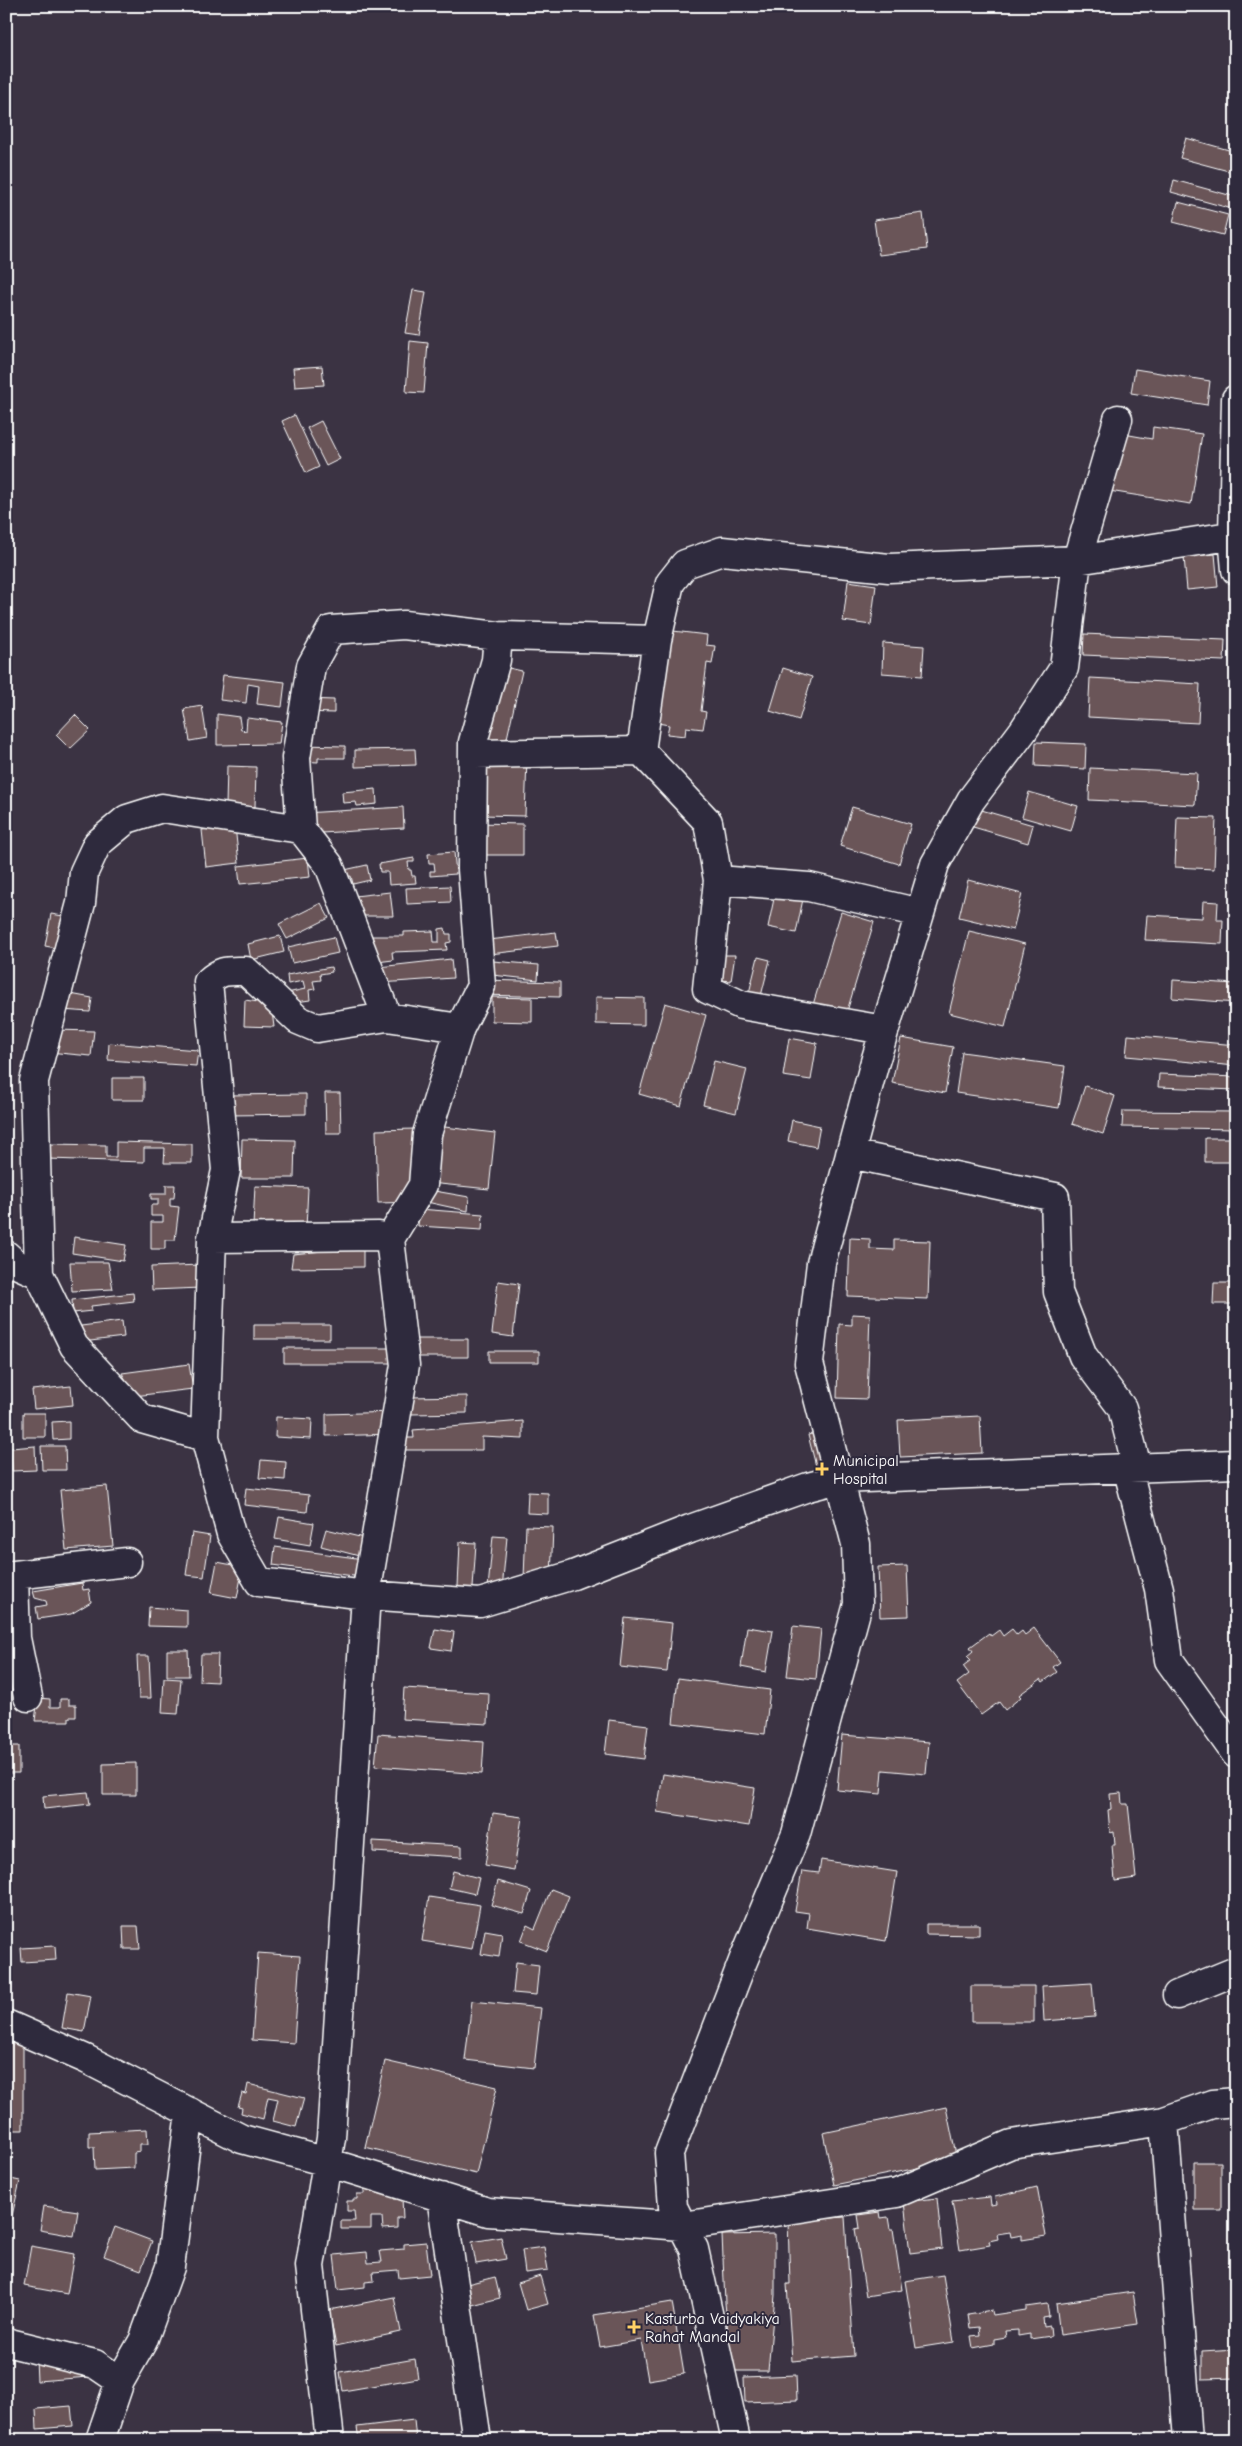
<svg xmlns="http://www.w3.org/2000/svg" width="1242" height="2446" viewBox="0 0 1242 2446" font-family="'Comic Neue',sans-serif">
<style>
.building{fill:#6a5559;stroke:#fff}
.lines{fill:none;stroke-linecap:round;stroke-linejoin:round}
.minor-casing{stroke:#fff;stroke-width:31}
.minor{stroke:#2f2a3d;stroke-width:28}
.poi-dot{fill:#ffd166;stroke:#2f2a3d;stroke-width:2}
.labels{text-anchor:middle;stroke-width:4;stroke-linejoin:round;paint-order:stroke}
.poi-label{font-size:16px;fill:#fff;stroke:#2f2a3d;text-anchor:start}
</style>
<rect width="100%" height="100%" fill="#3b3343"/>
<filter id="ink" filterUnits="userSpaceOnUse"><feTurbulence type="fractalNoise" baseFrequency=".02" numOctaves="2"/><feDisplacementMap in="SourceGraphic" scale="10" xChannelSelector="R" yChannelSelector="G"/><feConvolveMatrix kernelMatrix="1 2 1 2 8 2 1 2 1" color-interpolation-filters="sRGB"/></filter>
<g filter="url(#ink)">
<path class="building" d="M1186 138 1236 152V173L1180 158Z
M1174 180 1236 197V210L1171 192Z
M1178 202 1228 215 1223 235 1173 222Z
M923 213 927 249 879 255 874 220Z
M413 290 426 292 419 335 405 333Z
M410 341 428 343 424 393 406 392Z
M322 366 324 385 295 387 293 368Z
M1135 369 1210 381 1207 405 1131 393Z
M295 415 319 467 306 473 282 421Z
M321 421 340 459 326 466 307 428Z
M1153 427 1202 434 1191 504 1109 491 1118 433 1152 439Z
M1215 554 1218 587 1187 590 1184 557Z
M848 581 876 585 871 625 843 621Z
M673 631 707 635 706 645 715 646 712 664 707 663 701 711 706 712 703 729 686 727 685 736 667 734 669 725 652 722 654 705 661 706 668 657 663 639 672 641Z
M1084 634 1225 640 1224 661 1083 655Z
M883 643 924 646 922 676 882 673Z
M500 666 522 671 505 747 483 742Z
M783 668 812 677 799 720 770 711Z
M223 675 285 682 282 707 257 704 259 686 248 684 246 703 220 700Z
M1090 678 1200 684 1198 723 1088 717Z
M305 699 334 700V713L304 712Z
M202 706 207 738 190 741 184 709Z
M217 714 239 717 241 730 246 731 247 718 282 722 279 744 217 745Z
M75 715 90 730 70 749 56 735Z
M1036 742 1086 744 1085 769 1035 766Z
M300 745 345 746V758H318V762L300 761Z
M415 749 416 765 355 767V750Z
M483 757 527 758 525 816 481 815Z
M227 766 256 767 255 807 226 806Z
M1090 768 1197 773 1195 805 1089 800Z
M376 789 377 804 357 806 356 802 343 803 342 792Z
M1029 792 1078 806 1071 831 1022 817Z
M403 807 404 828 305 834 304 813Z
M852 807 911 824 899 864 840 846Z
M978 809 1033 825 1028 843 973 827Z
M1177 817 1216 818 1214 869 1175 867Z
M475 823 523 824V855H474Z
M235 826 239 863 206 867 202 830Z
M454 852 456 874 430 876V871H435L434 863H429L428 854Z
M308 858 310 877 240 884 238 866Z
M414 858V862H408L409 870H411L412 876H415L416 883 389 885 388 872H380L379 864Z
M367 865 370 880 353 884 351 876 341 878 340 871Z
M968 880 1022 894 1013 930 959 917Z
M450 886 451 902 407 904 406 888Z
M390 892 393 916H353L346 897Z
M775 894 803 899 796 933 768 927Z
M1203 901 1218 902 1217 920H1223L1222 944 1145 940 1147 915 1202 918Z
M321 903 329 918 287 939 279 924Z
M841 912 874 922 845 1018 812 1008Z
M51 914 63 916 56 948 45 946Z
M445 928 446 934H451V942L446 943 447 950 392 952 393 960 377 962 366 936H404V932L433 931 434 942H439V929Z
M969 931 1025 944 1005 1027 949 1013Z
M556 932 558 946 490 954 489 940Z
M280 936 284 952 251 960 248 944Z
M334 937 338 953 292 963 288 947Z
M719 955H735L731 981 714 979Z
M758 957 770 960 761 996 749 993Z
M451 959 453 978 380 983 379 967Z
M493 961 539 965 538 980 492 975Z
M331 967 332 972 320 974 321 980 313 981 315 989 309 990 310 1000 289 1003 287 993 305 989 303 981 288 984 287 975Z
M482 980 560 982V997L482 995Z
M1173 980 1236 984V1003L1172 998Z
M65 993 92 998 90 1012 61 1010Z
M492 997 532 998V1022L492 1021Z
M596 997 644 998V1025L596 1024Z
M245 1000 271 1004 274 1027 244 1026Z
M665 1003 706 1015 681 1106 639 1094Z
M6 1022H10L9 1049H6Z
M55 1030 94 1031 91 1056 48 1052Z
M1128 1035 1236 1045V1066L1126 1056Z
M789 1038 817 1043 811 1080 783 1076Z
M901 1038 953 1047 945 1093 892 1083Z
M109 1043 198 1050 196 1066 108 1060Z
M962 1052 1065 1066 1059 1108 956 1093Z
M714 1061 747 1069 736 1113 703 1105Z
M1159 1074 1236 1077V1090L1158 1087Z
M112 1078H144V1100H112Z
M1085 1086 1115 1096 1103 1134 1072 1124Z
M325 1093H340L341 1133H326Z
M306 1094V1114L229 1115 228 1095Z
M1123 1111 1236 1112V1129L1122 1127Z
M792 1120 820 1126 816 1147 788 1141Z
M436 1126 495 1133 489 1189 430 1183Z
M415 1129 417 1202 378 1203 376 1130Z
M1205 1138H1236V1162H1205Z
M242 1139 295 1140 294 1178H241Z
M116 1142 192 1144V1163H164L165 1148H144V1162L48 1159 49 1144 106 1145V1157H116Z
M166 1185H175L174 1198H170V1206L179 1207 175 1240H165V1249H151V1222H163V1216H151V1205H158V1199H151V1194H166Z
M255 1186 308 1188 306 1228 253 1226Z
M423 1189 469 1197 468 1211 422 1201Z
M419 1209 483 1214 482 1230 418 1226Z
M74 1237 126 1245 123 1261 72 1253Z
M850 1238 870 1239V1249L894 1250V1240L930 1241 928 1299 848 1296Z
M363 1247V1267L291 1268 293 1254Z
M70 1262H108L113 1289 72 1291Z
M200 1265 201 1288 152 1290 151 1267Z
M498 1281 519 1284 513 1337 492 1334Z
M1214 1283H1236V1304H1213Z
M133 1293 134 1301 91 1306 92 1311 73 1313 72 1300Z
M852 1314 870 1315 867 1399 837 1398 839 1324 852 1325Z
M122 1321 124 1337 82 1342 81 1326Z
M254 1325H330V1339H254Z
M408 1339H468V1357H408Z
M284 1348H392V1363H284Z
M489 1351H539V1362H489Z
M189 1364 193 1389 134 1396 122 1373Z
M71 1386 73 1405 34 1409 32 1390Z
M467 1396V1413L411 1414 410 1397Z
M395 1412 396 1434 326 1436V1414Z
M23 1413H45V1437H23Z
M980 1416 982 1453 900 1457 898 1420Z
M276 1417 312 1419 311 1439 275 1437Z
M69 1421V1439L53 1440 52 1422Z
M523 1421V1439L482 1437V1450H404V1438H414L413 1430Z
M823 1431 833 1471 818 1474 808 1435Z
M35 1446 36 1470 12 1471 11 1448Z
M41 1446H65L66 1470H42Z
M261 1460 286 1462 285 1480 259 1478Z
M107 1486 113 1546 66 1550 60 1490Z
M246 1488 309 1495 307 1512 244 1505Z
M528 1492 548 1493V1514L527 1513Z
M279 1517 314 1523 310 1545 275 1539Z
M526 1526 553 1527 551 1579 524 1578Z
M326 1529 368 1539 363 1557 321 1546Z
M192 1533 210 1536 204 1577 186 1575Z
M493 1536 507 1537 502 1589 488 1588Z
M460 1542 476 1543 473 1588 458 1587Z
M275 1547 371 1560 368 1578 273 1565Z
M217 1562 243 1567 237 1598 211 1593Z
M907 1566 909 1616 880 1617 878 1567Z
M82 1583 83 1590 89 1589 91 1602 71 1614 38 1619 36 1607 47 1605 46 1601 35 1598 33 1591Z
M149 1607 187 1610V1627L148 1626Z
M625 1618 672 1623 667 1672 620 1667Z
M793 1626 821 1629 816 1679 787 1676Z
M747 1627 773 1631 766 1672 741 1667Z
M1034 1628 1060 1662 1053 1667 1057 1672 1043 1682 1041 1679 1019 1695 1021 1697 1005 1710 999 1702 981 1715 957 1683 969 1674 963 1666 971 1660 967 1656 973 1651 970 1647 989 1633 991 1636 999 1630 1003 1636 1012 1629 1017 1635 1022 1631 1025 1635Z
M435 1629 454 1632 451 1651 431 1648Z
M167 1650H188L189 1676H167Z
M201 1654H218L217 1682 200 1681Z
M137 1656H149L151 1698H139Z
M164 1678 181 1679 178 1714 162 1713Z
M678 1678 770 1690 765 1734 673 1723Z
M404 1688 489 1693 488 1724 402 1719Z
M38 1698 50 1699V1707H60V1699H69V1705H76V1717H69V1721H35Z
M609 1720 648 1725 644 1759 605 1754Z
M378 1734 484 1742 482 1774 375 1766Z
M842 1735 929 1742 926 1774 883 1770 881 1794 837 1790Z
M6 1746H19V1773H6Z
M136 1763V1795H103V1764Z
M663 1774 755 1788 749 1826 657 1812Z
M88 1792 90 1804 44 1809 43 1796Z
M1121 1793 1122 1804H1128L1136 1878 1115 1881 1112 1845H1115L1114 1832 1110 1833 1108 1810 1111 1809 1110 1794Z
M493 1813 522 1817 514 1870 485 1865Z
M373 1841 462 1846V1857L373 1852Z
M821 1860 897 1872 886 1941 807 1928 809 1913 795 1911 802 1871 819 1873Z
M453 1871 479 1878 475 1894 449 1888Z
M498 1881 531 1891 524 1914 491 1905Z
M551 1889 569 1896 547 1951 521 1941 527 1925 535 1929Z
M429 1897 480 1905 472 1949 422 1941Z
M926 1924H979V1935L926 1934Z
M123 1926H138L140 1949H124Z
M485 1930 502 1933 499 1957 481 1954Z
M55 1946 56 1960 22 1962 21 1948Z
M258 1953 300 1956 294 2043 252 2040Z
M516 1962 539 1965 536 1995 513 1993Z
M1092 1983 1095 2017 1044 2021 1042 1986Z
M971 1986H1034V2022H971Z
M68 1992 91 1996 84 2032 62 2028Z
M472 2001 541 2008 534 2068 465 2060Z
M6 2043H23V2130H6Z
M385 2061 497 2087 476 2174 365 2147Z
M248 2084 304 2098 296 2127 273 2121 278 2099 268 2097 263 2119 241 2113 242 2108 238 2107 242 2093 246 2094Z
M946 2107 957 2160 834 2185 823 2133Z
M147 2129 148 2144H140V2152L134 2153V2168L95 2170 94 2147H89V2132Z
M1194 2162H1221V2210H1194Z
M6 2178 20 2181 11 2220 6 2219Z
M1037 2187 1046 2236 1022 2240V2235L1011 2237 1010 2232 997 2234 998 2239 989 2241 990 2245 960 2250 952 2201 990 2197 991 2205 996 2204 995 2197Z
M364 2189 394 2193V2199L402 2198 403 2218H397V2228L383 2229 382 2217H371V2229H341V2221H355L354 2211H347V2201H353V2199H357V2194H364Z
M937 2198 942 2249 910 2253 904 2202Z
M44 2206 78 2211 74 2236 40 2230Z
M880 2212 881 2218 888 2217 890 2229H893L902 2290 866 2296 855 2229 860 2228 858 2215Z
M845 2217 854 2356 792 2361 787 2284H790L788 2221Z
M115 2227 152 2241 141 2270 104 2256Z
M775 2234V2295L768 2371H732L725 2303 722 2235Z
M501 2237 506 2259 476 2264 472 2242Z
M426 2242 430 2275 399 2278 398 2270 373 2272 374 2281 365 2282V2287L338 2290 334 2255 367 2252 368 2263 382 2262 380 2251 404 2249V2244Z
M31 2246 74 2254 67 2294 24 2286Z
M544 2247 548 2270 525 2273 522 2250Z
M943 2275 954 2342 916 2348 905 2281Z
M540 2276 548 2304 526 2310 518 2283Z
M495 2277 500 2298 468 2306 463 2285Z
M1133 2292 1138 2324 1060 2335 1056 2303Z
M394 2297 401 2332 336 2346 329 2310Z
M672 2302 684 2374 648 2380 641 2340 600 2347 594 2315Z
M1047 2304 1049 2317 1043 2318 1044 2327 1050 2326 1051 2336 1030 2339V2334L1018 2336V2330L1005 2331 1006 2337 994 2339V2344L973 2348 971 2336 980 2335 979 2327 970 2328 968 2315 992 2311 993 2315 1026 2310V2307Z
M1236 2349V2378L1202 2379V2351Z
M87 2355 89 2377 37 2381 36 2359Z
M415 2359 418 2378 343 2391 340 2372Z
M796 2375 797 2400 745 2402 744 2377Z
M71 2406 73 2426 37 2429 36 2409Z
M414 2420 416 2440H359L357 2427Z"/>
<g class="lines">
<defs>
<path id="minor" d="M1236 399 1233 536 1236 570
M641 751 657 640 670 583 685 564 722 551 889 568 1077 560 1236 535
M475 754 641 751 708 822 718 880 707 989 741 1005 884 1030
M718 880 809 887 920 913
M387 1017 329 865 301 829 296 758 311 666 331 630 404 625 498 636 657 640
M850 1154 1055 1197 1058 1292 1083 1356 1122 1408 1137 1467
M212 1238 226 1170 208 982C222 969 228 971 246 971L298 1020 317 1028 387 1017 460 1028
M390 1239 379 1236 212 1238 205 1437 231 1534 259 1582 366 1595 480 1603 573 1575 690 1529 808 1487 839 1479 1236 1464
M6 1255 16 1264 39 1274
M205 1437 142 1419 74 1346 39 1274 34 1081 81 903 84 872 97 844 127 819 162 808 301 829
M1127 1467 1159 1589 1169 1660 1236 1754
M6 1576 127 1562
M14 1577 16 1638 28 1697
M1177 1995 1236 1971
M6 2024 86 2059 242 2139 327 2162 488 2212 683 2226 897 2193 1011 2144 1164 2121 1212 2104 1236 2102
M1164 2121 1188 2440
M441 2197 477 2440
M6 2342 95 2364 120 2381
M100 2440 120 2381 143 2341 170 2267 190 2112
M330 2440 310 2266 331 2138 366 1595 405 1365 390 1239 423 1185 427 1134 460 1028 481 986 472 869 473 742 496 660 498 636
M736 2440 694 2249 673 2207 669 2153 743 1961 796 1834 858 1604 856 1544 809 1363 821 1263 874 1065 935 864 971 800 1023 731 1064 668 1077 560 1118 419"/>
</defs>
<use href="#minor" class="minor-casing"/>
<use href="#minor" class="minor"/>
</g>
</g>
<g class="poi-dot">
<path d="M819.5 1461.5h5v5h5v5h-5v5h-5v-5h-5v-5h5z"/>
<path d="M631.5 2319.5h5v5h5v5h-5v5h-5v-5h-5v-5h5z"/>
</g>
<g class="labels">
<g class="poi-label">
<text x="833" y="1466">Municipal<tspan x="833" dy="18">Hospital</tspan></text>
<text x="645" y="2324">Kasturba Vaidyakiya<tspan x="645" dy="18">Rahat Mandal</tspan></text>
</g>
</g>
<rect width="1242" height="2446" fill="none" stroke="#2f2a3d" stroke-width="25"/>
<rect x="12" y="12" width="1217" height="2421" fill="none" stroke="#fff" stroke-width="2" filter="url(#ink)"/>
</svg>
